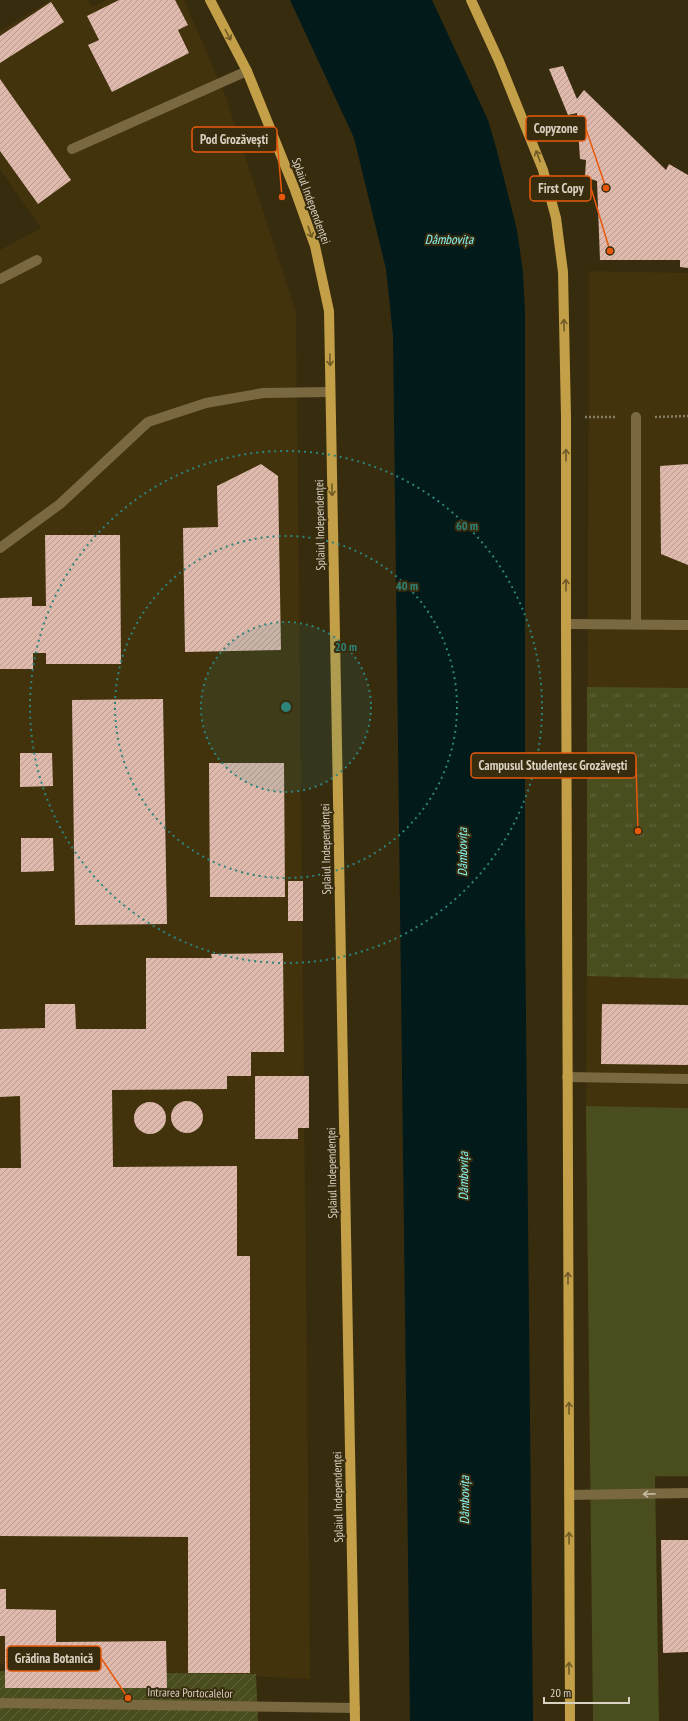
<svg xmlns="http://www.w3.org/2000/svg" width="688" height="1721" viewBox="0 0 688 1721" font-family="'PT Sans Narrow',sans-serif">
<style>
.built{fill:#42330d}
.grass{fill:#4a4d1e}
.park{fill:url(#park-tufts)}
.garden{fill:url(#garden-furrows)}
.water{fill:#031a1b}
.building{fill:url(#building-hatch)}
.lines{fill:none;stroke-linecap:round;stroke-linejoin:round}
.path{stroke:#877e67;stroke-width:2.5;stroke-dasharray:2 2;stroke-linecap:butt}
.minor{stroke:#796840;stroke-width:10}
.major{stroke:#c3a048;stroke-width:10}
.oneway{stroke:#705a26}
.oneway2{stroke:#c1b8a2}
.ring{fill:none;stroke:#2d847b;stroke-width:2;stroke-dasharray:2 4}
.labels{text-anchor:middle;stroke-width:4;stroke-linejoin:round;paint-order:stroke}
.street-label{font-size:12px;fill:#d9d2c2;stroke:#382c0f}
.water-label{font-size:13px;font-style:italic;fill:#87f8f9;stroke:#382c0f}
.centre{fill:#2d847b;stroke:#382c0f;stroke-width:2}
.ring-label{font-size:12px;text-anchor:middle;font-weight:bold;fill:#2d847b;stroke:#382c0f;stroke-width:4;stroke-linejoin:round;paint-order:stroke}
.leader{fill:none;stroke:#e8590c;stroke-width:1.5}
.callout-dot{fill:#e8590c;stroke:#382c0f;stroke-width:1.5}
.callout{fill:#382c0f;stroke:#e8590c;stroke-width:1.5}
.callout-label{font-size:13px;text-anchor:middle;font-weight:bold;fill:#d9d2c2}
</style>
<defs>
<pattern id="park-tufts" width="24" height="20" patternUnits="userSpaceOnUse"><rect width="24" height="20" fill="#4a4d1e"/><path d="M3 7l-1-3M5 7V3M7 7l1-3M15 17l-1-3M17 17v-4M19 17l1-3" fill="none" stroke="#64663d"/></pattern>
<pattern id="garden-furrows" width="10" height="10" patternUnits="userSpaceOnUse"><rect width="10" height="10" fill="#4a4d1e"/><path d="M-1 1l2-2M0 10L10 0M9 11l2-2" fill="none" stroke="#64663d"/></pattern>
<pattern id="building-hatch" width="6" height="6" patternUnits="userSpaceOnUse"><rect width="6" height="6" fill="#dfbaac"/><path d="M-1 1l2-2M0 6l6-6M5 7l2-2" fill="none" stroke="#b89b90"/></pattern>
</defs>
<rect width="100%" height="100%" fill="#382c0f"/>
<path class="built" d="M51 0H88L92 7 106 0H184L225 95 296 312 310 1679 0 1664V250L41 228 0 169V31Z
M589 271 688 273V1477L590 1478 586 1106 587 976Z"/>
<path class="grass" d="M586 1106 688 1108V1476H655L659 1721H593Z"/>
<path class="park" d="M587 687 688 688V979L587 976Z"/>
<path class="garden" d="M0 1671 256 1674 258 1721H0Z"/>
<path class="water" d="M290 0H432L488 120 497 151 517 230 523 272 525 313V917L533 1721H410L393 336 386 269 354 138Z"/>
<path class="building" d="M119 0H175L188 25 178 30 189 53 112 92 88 45 99 40 87 16Z
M51 2 64 22 0 63V36Z
M563 66 577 99 584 90 666 170 669 164 688 175V268L680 267V260H600L597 181 585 177 586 160 580 159 577 113 568 115 549 69Z
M0 79 71 180 38 204 0 151Z
M261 464 278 476 281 650 185 652 183 528 218 527 217 486Z
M688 464V565L661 554 660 466Z
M45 535H120L121 664H46V653H33V669H0V598L32 597V606H46Z
M163 699 167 924 75 925 72 700Z
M20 753H52L53 786 20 787Z
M209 763H284L285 897H210Z
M21 838H53L54 871 21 872Z
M288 881H303V921H288Z
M283 953 284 1052H251V1076H227V1089L112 1090 113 1167 237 1166V1256H250V1673H188V1537L0 1536V1168H21L20 1096 0 1097V1029L45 1028V1004H75L76 1029H146V958H212L211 954Z
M602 1004 688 1005V1065L601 1064Z
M255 1076H309V1128H298V1139H255Z
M171 1117a16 16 0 1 1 32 0a16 16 0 1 1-32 0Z
M134 1118a16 16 0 1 1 32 0a16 16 0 1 1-32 0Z
M661 1540H688V1652L663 1653Z
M0 1589H6V1609L56 1610V1642L166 1641 167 1688H5V1636H0Z"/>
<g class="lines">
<path class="path" d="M585 417H616
M655 417 688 416"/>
<path class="minor" d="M72 149 247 71
M0 279 37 260
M636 417V625
M0 548 60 504 148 422 206 403 263 393 330 392
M566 624 688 625
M567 1077 688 1079
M569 1495 688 1493
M0 1703 355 1708"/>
<path class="major" d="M210 0 247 71 295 190 315 246 329 311 355 1721
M471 0 499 61 543 170 556 218 563 272 566 417V624L570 1721"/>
</g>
<defs><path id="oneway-shaft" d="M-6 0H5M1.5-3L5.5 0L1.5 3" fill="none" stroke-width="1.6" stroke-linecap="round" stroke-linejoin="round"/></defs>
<g class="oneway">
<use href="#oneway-shaft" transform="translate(228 35) rotate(62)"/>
<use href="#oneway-shaft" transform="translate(538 156) rotate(-111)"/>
<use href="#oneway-shaft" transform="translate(310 232) rotate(71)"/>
<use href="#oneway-shaft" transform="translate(564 325) rotate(-92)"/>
<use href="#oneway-shaft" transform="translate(330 360) rotate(89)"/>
<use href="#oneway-shaft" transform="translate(566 455) rotate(-90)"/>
<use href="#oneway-shaft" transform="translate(332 490) rotate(89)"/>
<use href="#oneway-shaft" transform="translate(566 585) rotate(-90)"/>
<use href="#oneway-shaft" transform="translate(568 1278) rotate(-90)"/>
<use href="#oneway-shaft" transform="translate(569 1408) rotate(-90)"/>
<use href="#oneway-shaft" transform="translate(569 1538) rotate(-90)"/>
<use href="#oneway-shaft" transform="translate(569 1668) rotate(-90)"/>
</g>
<use class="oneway2" href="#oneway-shaft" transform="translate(649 1494) rotate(179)"/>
<circle cx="286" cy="707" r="85" fill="#2d847b" fill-opacity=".12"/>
<g class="ring">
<circle cx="286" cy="707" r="85"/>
<circle cx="286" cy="707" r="171"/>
<circle cx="286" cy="707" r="256"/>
</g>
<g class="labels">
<g class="street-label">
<text transform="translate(311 201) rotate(70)" y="4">Splaiul Independenței</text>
<text transform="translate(320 525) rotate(-91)" y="4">Splaiul Independenței</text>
<text transform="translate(326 849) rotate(-91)" y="4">Splaiul Independenței</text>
<text transform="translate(332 1173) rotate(-91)" y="4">Splaiul Independenței</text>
<text transform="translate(338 1497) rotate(-91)" y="4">Splaiul Independenței</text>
<text transform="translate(190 1693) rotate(1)" y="4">Intrarea Portocalelor</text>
</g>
<g class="water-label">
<text x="449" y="244">Dâmbovița</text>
<text transform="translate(462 852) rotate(-90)" y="5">Dâmbovița</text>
<text transform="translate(463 1176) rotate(-90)" y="5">Dâmbovița</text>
<text transform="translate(464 1500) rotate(-90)" y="5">Dâmbovița</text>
</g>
</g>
<circle cx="286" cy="707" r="6" class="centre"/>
<g class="ring-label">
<text x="467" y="530">60 m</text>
<text x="407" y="590">40 m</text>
<text x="346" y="651">20 m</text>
</g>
<path class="leader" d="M606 188L586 129M282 197L277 139M610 251L591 188M638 831L636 766M128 1698L101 1658"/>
<g class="callout-dot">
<circle cx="606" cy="188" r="4"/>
<circle cx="282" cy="197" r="4"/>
<circle cx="610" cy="251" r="4"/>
<circle cx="638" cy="831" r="4"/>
<circle cx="128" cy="1698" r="4"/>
</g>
<g class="callout">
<rect x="526" y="116" width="60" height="25" rx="4"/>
<rect x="192" y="127" width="85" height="25" rx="4"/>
<rect x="530" y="176" width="61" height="25" rx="4"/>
<rect x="471" y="753" width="165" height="25" rx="4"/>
<rect x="7" y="1646" width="94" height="25" rx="4"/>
</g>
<g class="callout-label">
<text x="556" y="133">Copyzone</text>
<text x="234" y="144">Pod Grozăvești</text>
<text x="561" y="193">First Copy</text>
<text x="553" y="770">Campusul Studențesc Grozăvești</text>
<text x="54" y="1663">Grădina Botanică</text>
</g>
<path d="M544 1697v6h85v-6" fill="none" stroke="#d9d2c2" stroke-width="2"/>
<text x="550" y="1697" font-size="12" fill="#d9d2c2" stroke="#382c0f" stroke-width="3" paint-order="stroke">20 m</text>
</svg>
